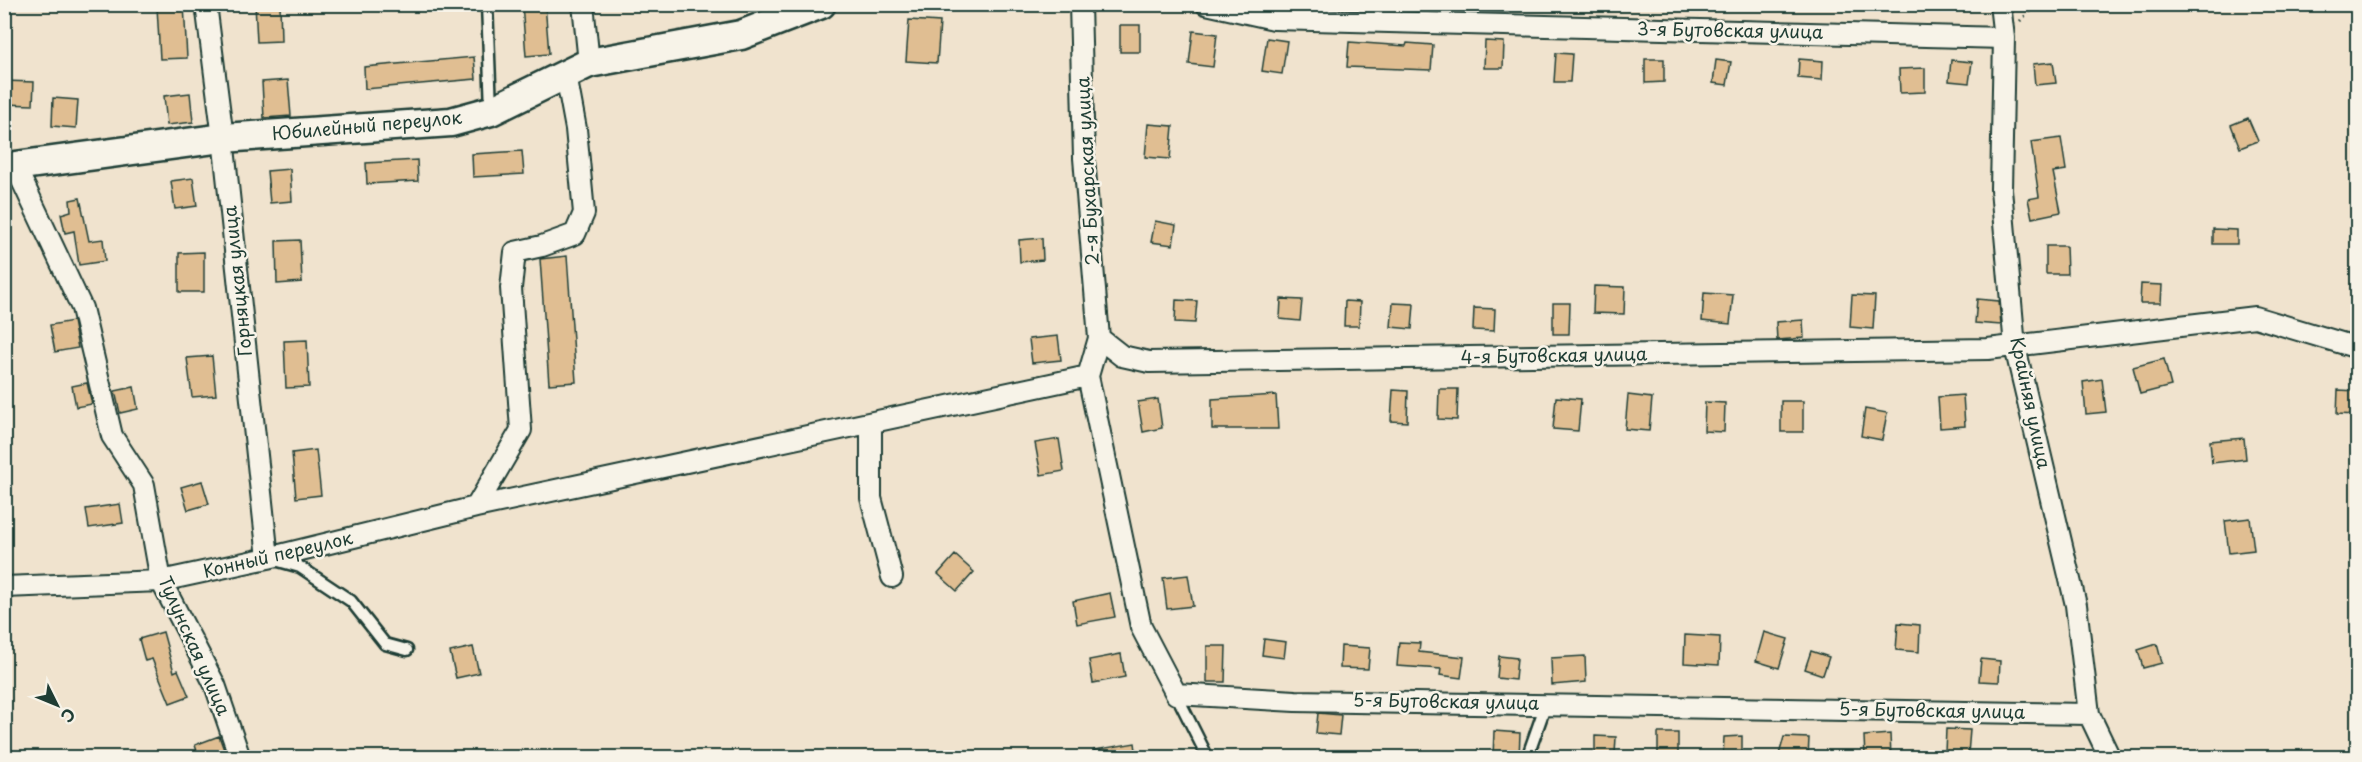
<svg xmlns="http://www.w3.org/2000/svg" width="2362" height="762" viewBox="0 0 2362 762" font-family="'Playpen Sans',sans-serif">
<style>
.building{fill:#e0be92;stroke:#1f3d34;stroke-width:1.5}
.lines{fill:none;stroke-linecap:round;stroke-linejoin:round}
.lane-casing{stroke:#1f3d34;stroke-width:15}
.street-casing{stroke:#1f3d34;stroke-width:24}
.secondary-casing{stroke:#1f3d34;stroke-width:33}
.path{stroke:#1f3d34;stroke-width:3;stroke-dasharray:1.5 4.5;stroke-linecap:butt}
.lane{stroke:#f7f3e8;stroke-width:10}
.street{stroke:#f7f3e8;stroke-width:20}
.secondary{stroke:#f7f3e8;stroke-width:28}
.labels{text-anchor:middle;stroke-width:5;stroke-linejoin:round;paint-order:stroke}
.street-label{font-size:18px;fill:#1f3d34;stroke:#f7f3e8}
</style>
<rect width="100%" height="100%" fill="#f0e3ce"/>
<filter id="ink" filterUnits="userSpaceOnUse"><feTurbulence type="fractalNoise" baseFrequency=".0167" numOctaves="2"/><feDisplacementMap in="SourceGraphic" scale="12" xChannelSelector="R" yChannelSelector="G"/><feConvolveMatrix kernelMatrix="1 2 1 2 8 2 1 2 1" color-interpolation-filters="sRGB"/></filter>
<g filter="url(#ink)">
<path class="building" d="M255 4H280L281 41 257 42Z
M522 4H545L549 54 526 56Z
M184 5 187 58 160 59 157 7Z
M909 20 940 22 937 63 906 61Z
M1120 25H1140V52H1120Z
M1193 31 1217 34 1213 67 1189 64Z
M1267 38 1287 41 1282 74 1262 71Z
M1485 41 1504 42 1503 68H1484Z
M1349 42 1406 46 1407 43 1433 45 1431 70 1347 67Z
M1556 53 1572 54 1570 82H1554Z
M474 57 476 79 365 89 364 67Z
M1645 59H1664V82L1645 83Z
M1799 59 1823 61 1822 80 1798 78Z
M1716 60 1731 62 1727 85 1713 83Z
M1951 60 1972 62 1969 83 1949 81Z
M2053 62 2056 83 2035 85 2033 64Z
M1925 68V92L1900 93 1899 69Z
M288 80 291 116 264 118 262 82Z
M4 81 34 82 33 105 4 104Z
M190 93 193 122 167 125 164 96Z
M53 98 78 100 76 128 52 126Z
M2248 118 2258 141 2240 148 2231 125Z
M1148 124 1173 126 1170 159 1145 157Z
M2061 138 2066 170 2053 172 2061 212 2032 218 2028 199 2039 197 2031 142Z
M522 151 524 174 473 177 472 154Z
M417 160 418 181 367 184 366 163Z
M290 169 292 201 270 203 267 171Z
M193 178 197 206 175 209 171 181Z
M80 198 89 241 103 239 105 261 79 265 74 231 65 233 61 214 71 211 70 200Z
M1155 221 1176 225 1173 245 1151 242Z
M2213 229 2237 230V244H2213Z
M1042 238 1043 260 1020 262 1019 240Z
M300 240 302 282 277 284 276 241Z
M2046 246H2066L2067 274H2046Z
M204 252V292H179V253Z
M567 256 576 382 549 384 540 259Z
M2141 284 2162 285 2161 303H2140Z
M1594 286 1625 287 1624 314 1593 313Z
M1704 293 1733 295 1730 324 1702 321Z
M1852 295 1875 296 1873 329 1850 327Z
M1281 299 1302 300 1300 321 1280 319Z
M1977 299 1999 301 2001 325 1975 323Z
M1176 300 1197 301 1195 323 1175 322Z
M1345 301 1360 302 1359 326H1344Z
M1393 303 1414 304 1412 329 1391 327Z
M1553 303H1570L1569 334H1553Z
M1474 308 1495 309 1494 331 1473 330Z
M1803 320 1804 338 1777 340 1776 322Z
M73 321 78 348 55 352 50 325Z
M1058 336 1061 360 1032 363 1029 339Z
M307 340 309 387 286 388 284 341Z
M212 356 216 395 192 397 187 358Z
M2164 359 2171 386 2140 394 2133 367Z
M2102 379 2106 412 2086 414 2083 382Z
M87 383 92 404 76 407 72 386Z
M134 387 138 409 120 413 115 391Z
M1439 389H1458L1457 420 1438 419Z
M1393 390 1408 391 1407 422 1391 421Z
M2338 390 2358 391V415L2337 414Z
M1276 395 1278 429H1212V399Z
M1628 395 1652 398 1649 431 1625 429Z
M1963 395 1965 426 1940 428 1938 397Z
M1556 397 1581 399 1578 431 1553 429Z
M1158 399 1162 428 1143 432 1138 402Z
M1781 401H1803V432H1781Z
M1705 402 1725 403 1724 432 1704 431Z
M1865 409 1887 413 1882 440 1861 436Z
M2244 438 2246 459 2212 463 2210 441Z
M1059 439 1064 471 1041 475 1035 443Z
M316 450 321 495 296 498 292 453Z
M202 481 209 504 188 510 181 487Z
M120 504 123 523 89 528 86 509Z
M2250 518 2254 550 2229 553 2225 521Z
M955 555 974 572 957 591 938 574Z
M1188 575 1193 606 1167 609 1163 578Z
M1110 593 1115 617 1077 624 1073 601Z
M1898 623 1920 625 1919 652 1896 650Z
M163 632 174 672 178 670 189 696 170 703 152 659 145 661 139 639Z
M1764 632 1788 639 1779 668 1756 661Z
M1685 635 1720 637 1719 665 1684 663Z
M1264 639 1286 642 1284 658 1262 655Z
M1399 642 1420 643 1419 652 1464 657 1461 678 1440 675 1441 669 1397 666Z
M2157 644 2162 663 2143 668 2138 650Z
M1207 646H1226L1225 682H1207Z
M1341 646 1370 648 1368 669 1340 668Z
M473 647 479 673 456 678 450 652Z
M1811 651 1829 657 1823 675 1805 669Z
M1121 654 1125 677 1093 683 1089 660Z
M1499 656 1517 658 1515 680 1497 678Z
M1585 656 1586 682 1552 685 1551 658Z
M1981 659 2000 661 1999 682 1979 681Z
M1318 713 1341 715 1339 735 1316 733Z
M1946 729 1970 730 1968 754 1945 752Z
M1494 731 1520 733 1519 758H1493Z
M1658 733H1678V755H1658Z
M1890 734 1891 758H1865L1864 736Z
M219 736 227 758H199L195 745Z
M1595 736 1616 737 1615 754H1595Z
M1742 736V758H1723L1724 737Z
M1784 737 1809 738 1808 758H1778Z
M1135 743 1137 758H1095L1094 750Z"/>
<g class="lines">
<defs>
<path id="lane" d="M487 4 491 109
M275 560 300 567 351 601 385 644 407 650
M1176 694 1208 758
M1527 758 1546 704"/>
<path id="street" d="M206 4 223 138 268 558
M583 4 589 63
M1080 4 1084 158 1099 338 1088 376 1141 627 1176 694 1295 701 2089 714
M1206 4 1274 19 2004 38
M2000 4 2004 38 2001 189 2015 347 2076 605 2089 714 2110 758
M15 166 82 308 112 436 144 485 161 581 215 685 240 758
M1099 338 1122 356 1149 362 1988 349 2255 317 2358 348
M871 423V498L892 577
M476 507 521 430 511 288 515 252 542 246 575 234 584 213 576 129 566 75
M4 587 161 581 268 558 476 507 1088 376"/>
<path id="secondary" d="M4 171 15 166 223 138 451 122 491 111 589 63 741 35 821 4"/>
</defs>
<use href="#lane" class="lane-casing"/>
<use href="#street" class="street-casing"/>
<use href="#secondary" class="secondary-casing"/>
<path class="path" d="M2020 21 2030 11 2067 4"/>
<use href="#lane" class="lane"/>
<use href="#street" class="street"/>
<use href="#secondary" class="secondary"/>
</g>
</g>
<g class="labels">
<g class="street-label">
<text transform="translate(1730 31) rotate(1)" y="6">3-я Бутовская улица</text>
<text transform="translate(367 126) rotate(-5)" y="6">Юбилейный переулок</text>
<text transform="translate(1088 171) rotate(-93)" y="6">2-я Бухарская улица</text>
<text transform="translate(238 281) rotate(-96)" y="6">Горняцкая улица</text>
<text transform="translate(1554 356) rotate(-1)" y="6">4-я Бутовская улица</text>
<text transform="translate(2030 403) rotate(78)" y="6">Крайняя улица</text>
<text transform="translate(278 555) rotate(-13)" y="6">Конный переулок</text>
<text transform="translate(194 646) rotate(66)" y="6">Тулунская улица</text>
<text transform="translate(1446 702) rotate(1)" y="6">5-я Бутовская улица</text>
<text transform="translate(1932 711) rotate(1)" y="6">5-я Бутовская улица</text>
</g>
</g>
<rect width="2362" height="762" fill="none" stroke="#f7f3e8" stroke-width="24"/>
<rect x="12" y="12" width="2338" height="738" fill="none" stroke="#1f3d34" stroke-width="2" filter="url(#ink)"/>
<g transform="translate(57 705) rotate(133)" stroke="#f7f3e8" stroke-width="4.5" paint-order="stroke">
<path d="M0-4.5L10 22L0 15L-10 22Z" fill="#1f3d34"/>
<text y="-9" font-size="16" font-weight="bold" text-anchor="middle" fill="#1f3d34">С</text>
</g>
</svg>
